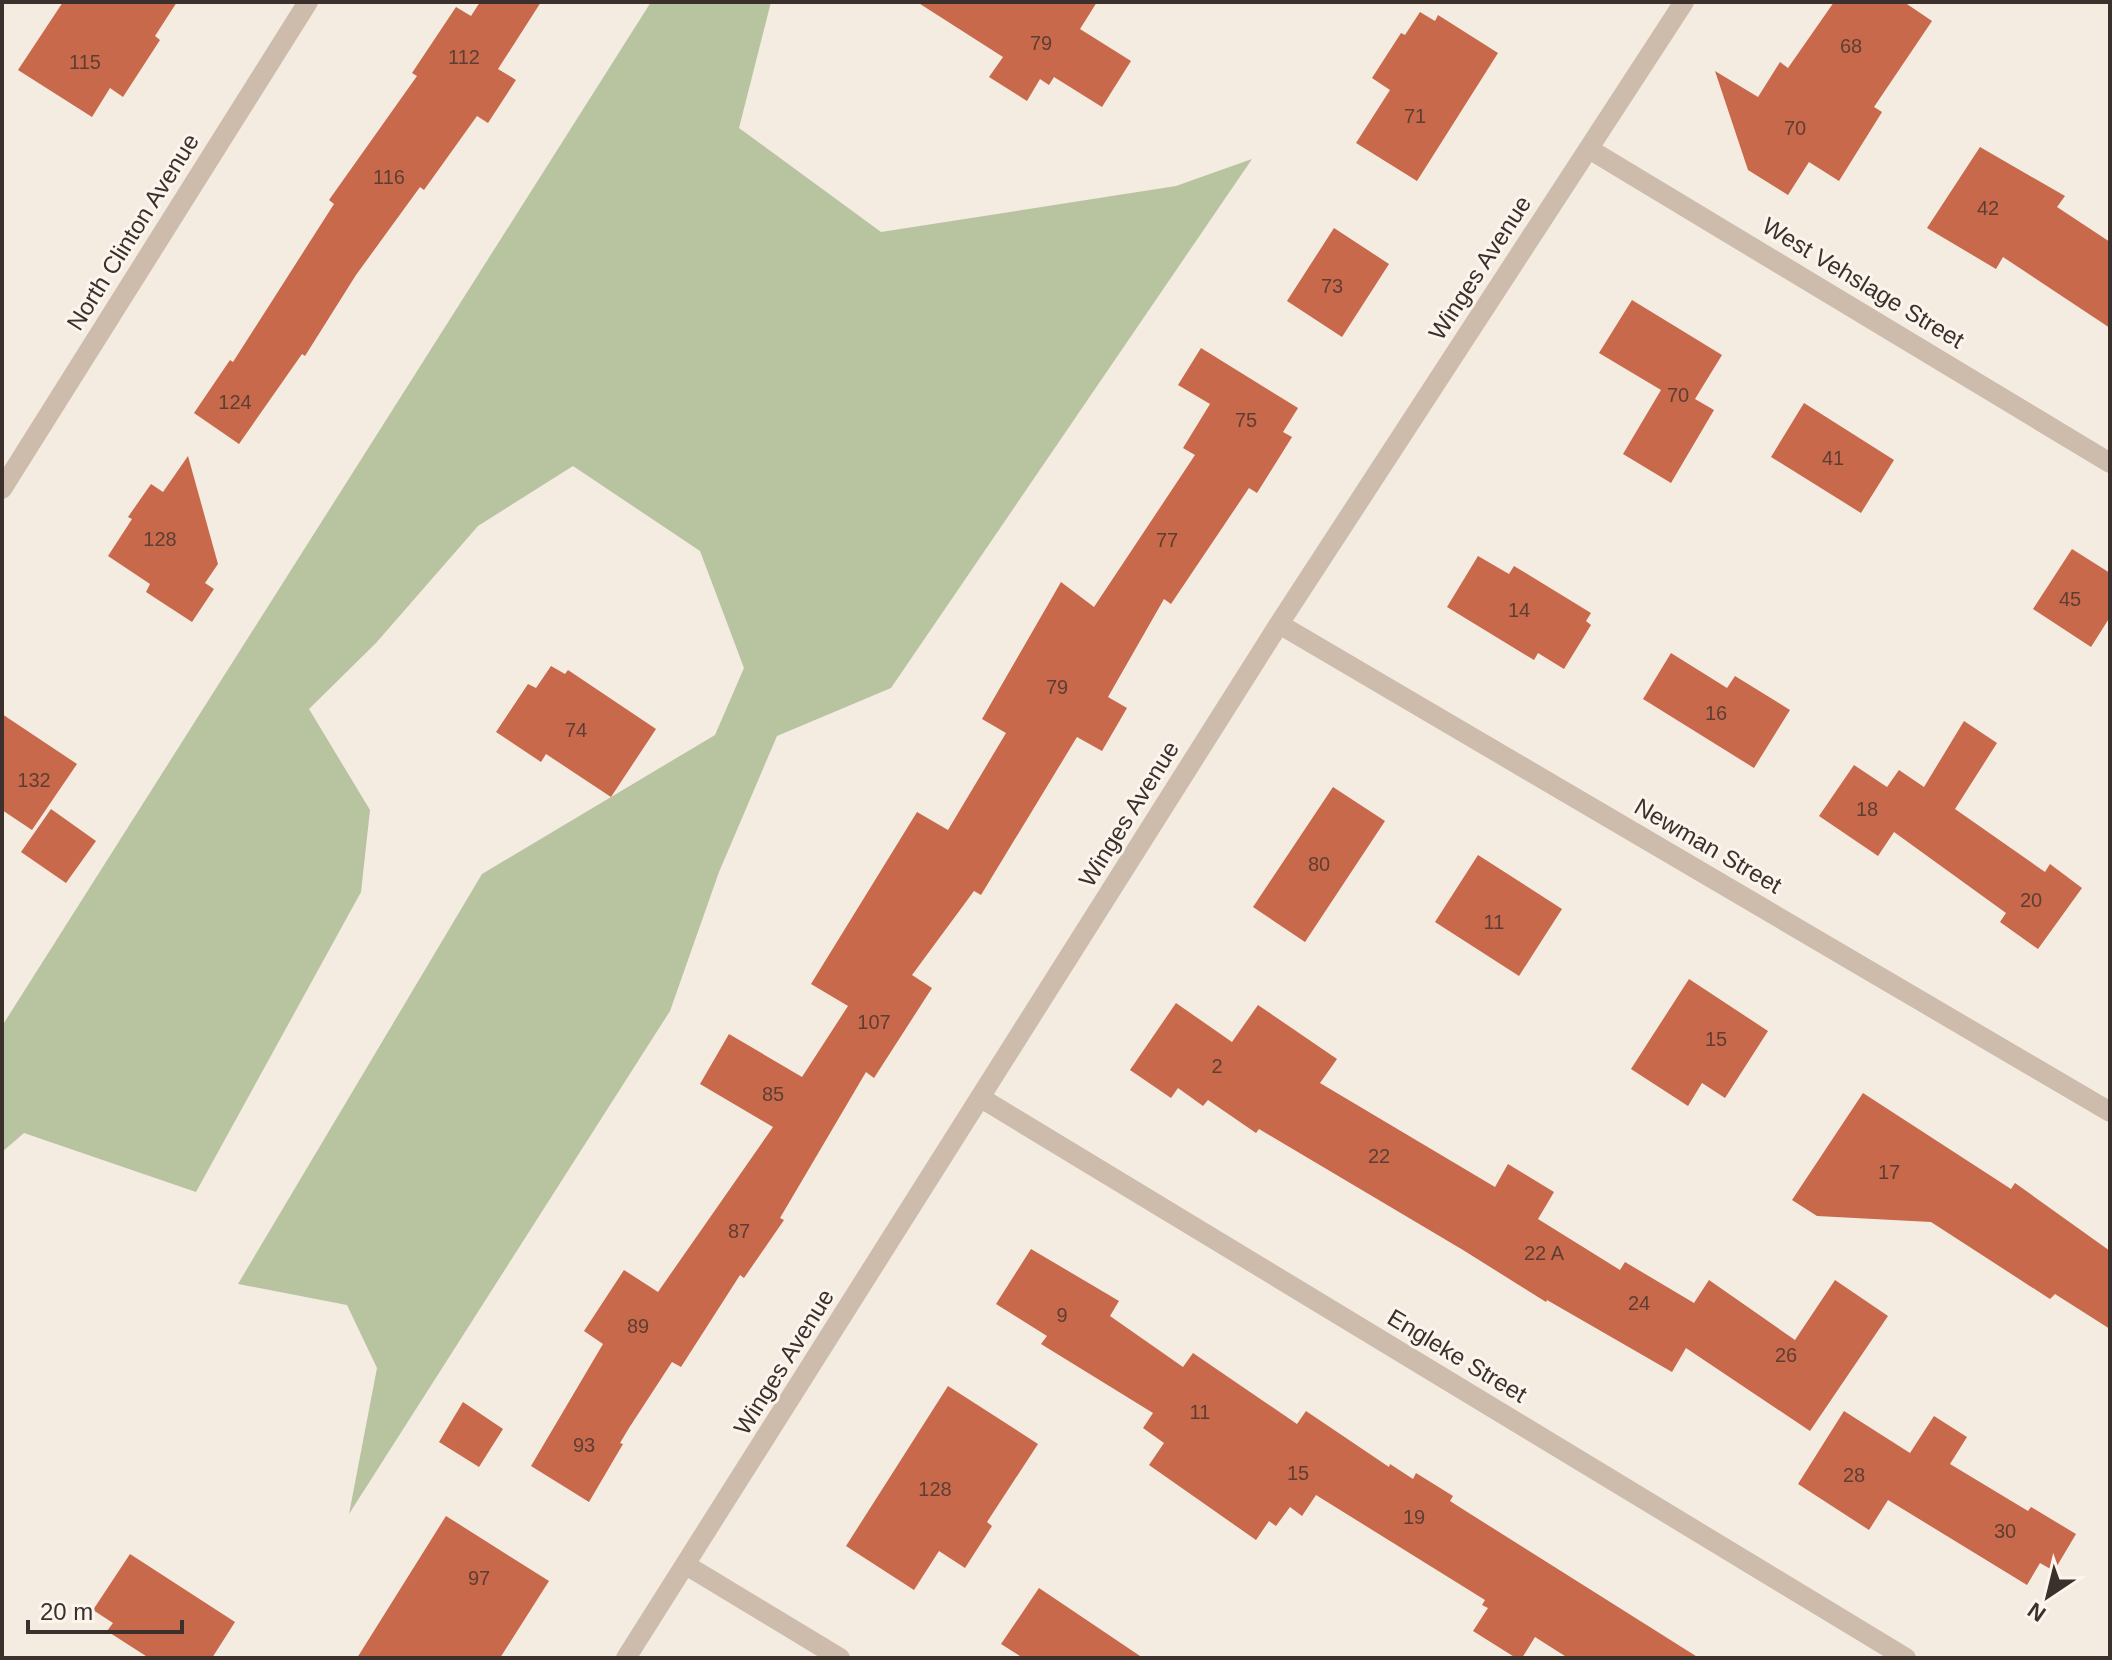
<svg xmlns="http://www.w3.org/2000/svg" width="2112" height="1660" viewBox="0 0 2112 1660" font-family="Arial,sans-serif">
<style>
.green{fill:#b8c4a0}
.building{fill:#c8694b}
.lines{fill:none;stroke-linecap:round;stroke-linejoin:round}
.minor{stroke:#cdbbac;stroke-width:20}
.labels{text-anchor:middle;stroke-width:6;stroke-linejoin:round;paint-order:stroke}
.number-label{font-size:20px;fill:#5e3e33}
.street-label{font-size:24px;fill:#3b302b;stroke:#fbf5ee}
</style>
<rect width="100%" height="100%" fill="#f4ebe1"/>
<path class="green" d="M651 2H771L739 128 881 232 1176 186 1252 159 891 688 777 736 719 872 670 1011 349 1514 377 1368 347 1305 238 1284 482 874 715 735 744 668 700 551 573 466 478 526 376 643 309 709 370 810 361 892 196 1192 24 1133 2 1152V1026Z"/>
<path class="building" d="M63 2H177L155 36 160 40 123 97 110 88 92 117 18 70Z
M480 2H541L498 69 516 80 488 123 477 116 424 190 420 187 356 275 305 356 302 354 239 444 194 413 230 360 233 362 334 204 329 200 417 76 412 73 456 7 471 16Z
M917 2H1097L1080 29 1131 61 1102 107 1054 77 1049 85 1040 79 1027 101 989 77 1003 57Z
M1834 2H1904L1932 21 1874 107 1882 112 1839 181 1809 162 1788 195 1748 170 1715 71 1758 97 1780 62 1788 68Z
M1420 12 1435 21 1438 15 1498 53 1417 181 1356 143 1390 90 1372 78 1401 33 1405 35Z
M1980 147 2065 196 2057 207 2110 242V328L2003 257 1996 269 1927 228Z
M1334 228 1389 264 1342 337 1287 301Z
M1632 300 1722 355 1695 399 1714 410 1671 483 1623 454 1661 390 1599 353Z
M1201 348 1298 408 1283 432 1292 437 1257 493 1249 488 1171 604 1164 599 1108 697 1127 708 1102 751 1077 737 981 895 974 891 912 975 932 988 874 1078 866 1072 780 1218 784 1220 744 1278 740 1275 681 1367 672 1362 629 1428 620 1443 623 1444 589 1502 531 1466 603 1344 584 1331 624 1270 658 1292 773 1127 700 1084 729 1034 802 1077 848 1006 811 984 917 812 948 830 1006 733 982 719 1061 582 1094 607 1195 455 1183 448 1210 404 1178 385Z
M1804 403 1894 460 1861 513 1771 457Z
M188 456 218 564 205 583 214 589 192 622 146 592 150 584 108 556 132 519 128 517 151 484 163 492Z
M2072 549 2110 573V617L2091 647 2033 609Z
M1478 556 1509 574 1514 566 1591 613 1586 621 1591 625 1564 669 1538 653 1534 660 1447 607Z
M1671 653 1727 688 1735 676 1790 710 1754 768 1643 699Z
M551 666 565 674 568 670 656 729 611 797 546 754 541 762 496 732 528 684 536 688Z
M2 714 77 764 32 830 2 810Z
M1964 721 1997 743 1955 809 2045 872 2050 864 2082 888 2038 949 2000 922 2006 913 1894 832 1878 856 1819 816 1854 765 1887 787 1899 770 1924 787Z
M1333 787 1385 821 1305 942 1253 907Z
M51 809 96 841 66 883 21 852Z
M1478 855 1562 909 1519 976 1435 922Z
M1689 979 1768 1031 1725 1098 1702 1083 1688 1106 1631 1069Z
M1176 1003 1232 1042 1258 1005 1337 1059 1320 1083 1495 1187 1508 1164 1554 1192 1538 1219 1620 1270 1625 1262 1694 1303 1709 1280 1795 1340 1835 1280 1888 1316 1810 1431 1686 1348 1672 1372 1547 1300 1546 1302 1463 1250 1259 1129 1256 1133 1208 1100 1203 1106 1178 1088 1171 1098 1130 1070Z
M1863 1093 2011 1189 2015 1183 2110 1251V1329L2055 1294 2050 1299 1931 1222 1817 1216 1792 1200Z
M1031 1249 1119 1301 1110 1316 1183 1367 1193 1353 1297 1424 1306 1411 1389 1467 1390 1464 1413 1479 1416 1473 1453 1496 1450 1501 1472 1515 1699 1658H1568L1535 1637 1522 1658H1516L1473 1631 1488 1608 1482 1605 1485 1600 1316 1495 1302 1516 1290 1507 1276 1526 1269 1521 1256 1540 1149 1465 1164 1443 1143 1428 1153 1413 1041 1344 1047 1336 996 1304Z
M948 1386 1038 1444 987 1522 992 1526 965 1568 939 1551 914 1590 846 1546Z
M463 1402 503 1429 479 1467 439 1442Z
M1844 1411 1910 1453 1934 1416 1967 1437 1950 1464 2028 1511 2031 1507 2076 1534 2054 1571 2040 1563 2027 1585 1888 1500 1869 1530 1798 1484Z
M446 1516 549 1581 500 1658H357Z
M130 1554 235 1622 212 1658H149L107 1631 113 1623 93 1610Z
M1039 1588 1143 1658H1023L1001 1644Z"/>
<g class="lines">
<path class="minor" d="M1589 149 2110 463
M2 489 308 2
M1279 624 2110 1112
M981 1098 1906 1658
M686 1565 840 1658
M626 1658 1279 624 1684 2"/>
</g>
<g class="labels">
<g class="number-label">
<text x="1041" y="50">79</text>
<text x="1851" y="53">68</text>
<text x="464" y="64">112</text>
<text x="85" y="69">115</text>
<text x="1415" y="123">71</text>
<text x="1795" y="135">70</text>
<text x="389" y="184">116</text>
<text x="1988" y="215">42</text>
<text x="1332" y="293">73</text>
<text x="1678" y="402">70</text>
<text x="235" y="409">124</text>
<text x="1246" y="427">75</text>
<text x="1833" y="465">41</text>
<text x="160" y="546">128</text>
<text x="1167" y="547">77</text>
<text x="2070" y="606">45</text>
<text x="1519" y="617">14</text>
<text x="1057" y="694">79</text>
<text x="1716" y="720">16</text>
<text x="576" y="737">74</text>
<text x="34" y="787">132</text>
<text x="1867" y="816">18</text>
<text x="1319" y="871">80</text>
<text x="2031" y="907">20</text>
<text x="1494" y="929">11</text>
<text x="874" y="1029">107</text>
<text x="1716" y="1046">15</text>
<text x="1217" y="1073">2</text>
<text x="773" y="1101">85</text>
<text x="1379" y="1163">22</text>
<text x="1889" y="1179">17</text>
<text x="739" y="1238">87</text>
<text x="1544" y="1260">22 A</text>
<text x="1639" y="1310">24</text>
<text x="1062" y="1322">9</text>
<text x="638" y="1333">89</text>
<text x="1786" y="1362">26</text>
<text x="1200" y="1419">11</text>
<text x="584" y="1452">93</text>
<text x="1298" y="1480">15</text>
<text x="1854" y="1482">28</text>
<text x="935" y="1496">128</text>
<text x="1414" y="1524">19</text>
<text x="2005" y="1538">30</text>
<text x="479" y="1585">97</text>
</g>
<g class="street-label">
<text transform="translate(133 232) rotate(-58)" y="8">North Clinton Avenue</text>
<text transform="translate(1480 268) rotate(-57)" y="8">Winges Avenue</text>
<text transform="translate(1863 283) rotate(31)" y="8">West Vehslage Street</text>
<text transform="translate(1129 814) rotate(-58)" y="8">Winges Avenue</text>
<text transform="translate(1708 846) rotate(30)" y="8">Newman Street</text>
<text transform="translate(1457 1356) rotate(31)" y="8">Engleke Street</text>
<text transform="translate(784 1362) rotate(-58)" y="8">Winges Avenue</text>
</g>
</g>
<rect width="2112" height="1660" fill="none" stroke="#3b302b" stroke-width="8"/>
<g transform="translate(2048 1596) rotate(215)" stroke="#fbf5ee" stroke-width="6" paint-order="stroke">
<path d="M0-6L14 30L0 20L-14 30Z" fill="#3b302b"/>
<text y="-12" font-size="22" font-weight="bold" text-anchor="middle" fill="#3b302b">N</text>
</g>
<path d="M28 1620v12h154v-12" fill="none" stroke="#3b302b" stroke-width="4"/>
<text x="40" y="1620" font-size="24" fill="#3b302b" stroke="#fbf5ee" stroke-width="6" paint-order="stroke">20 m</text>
</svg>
